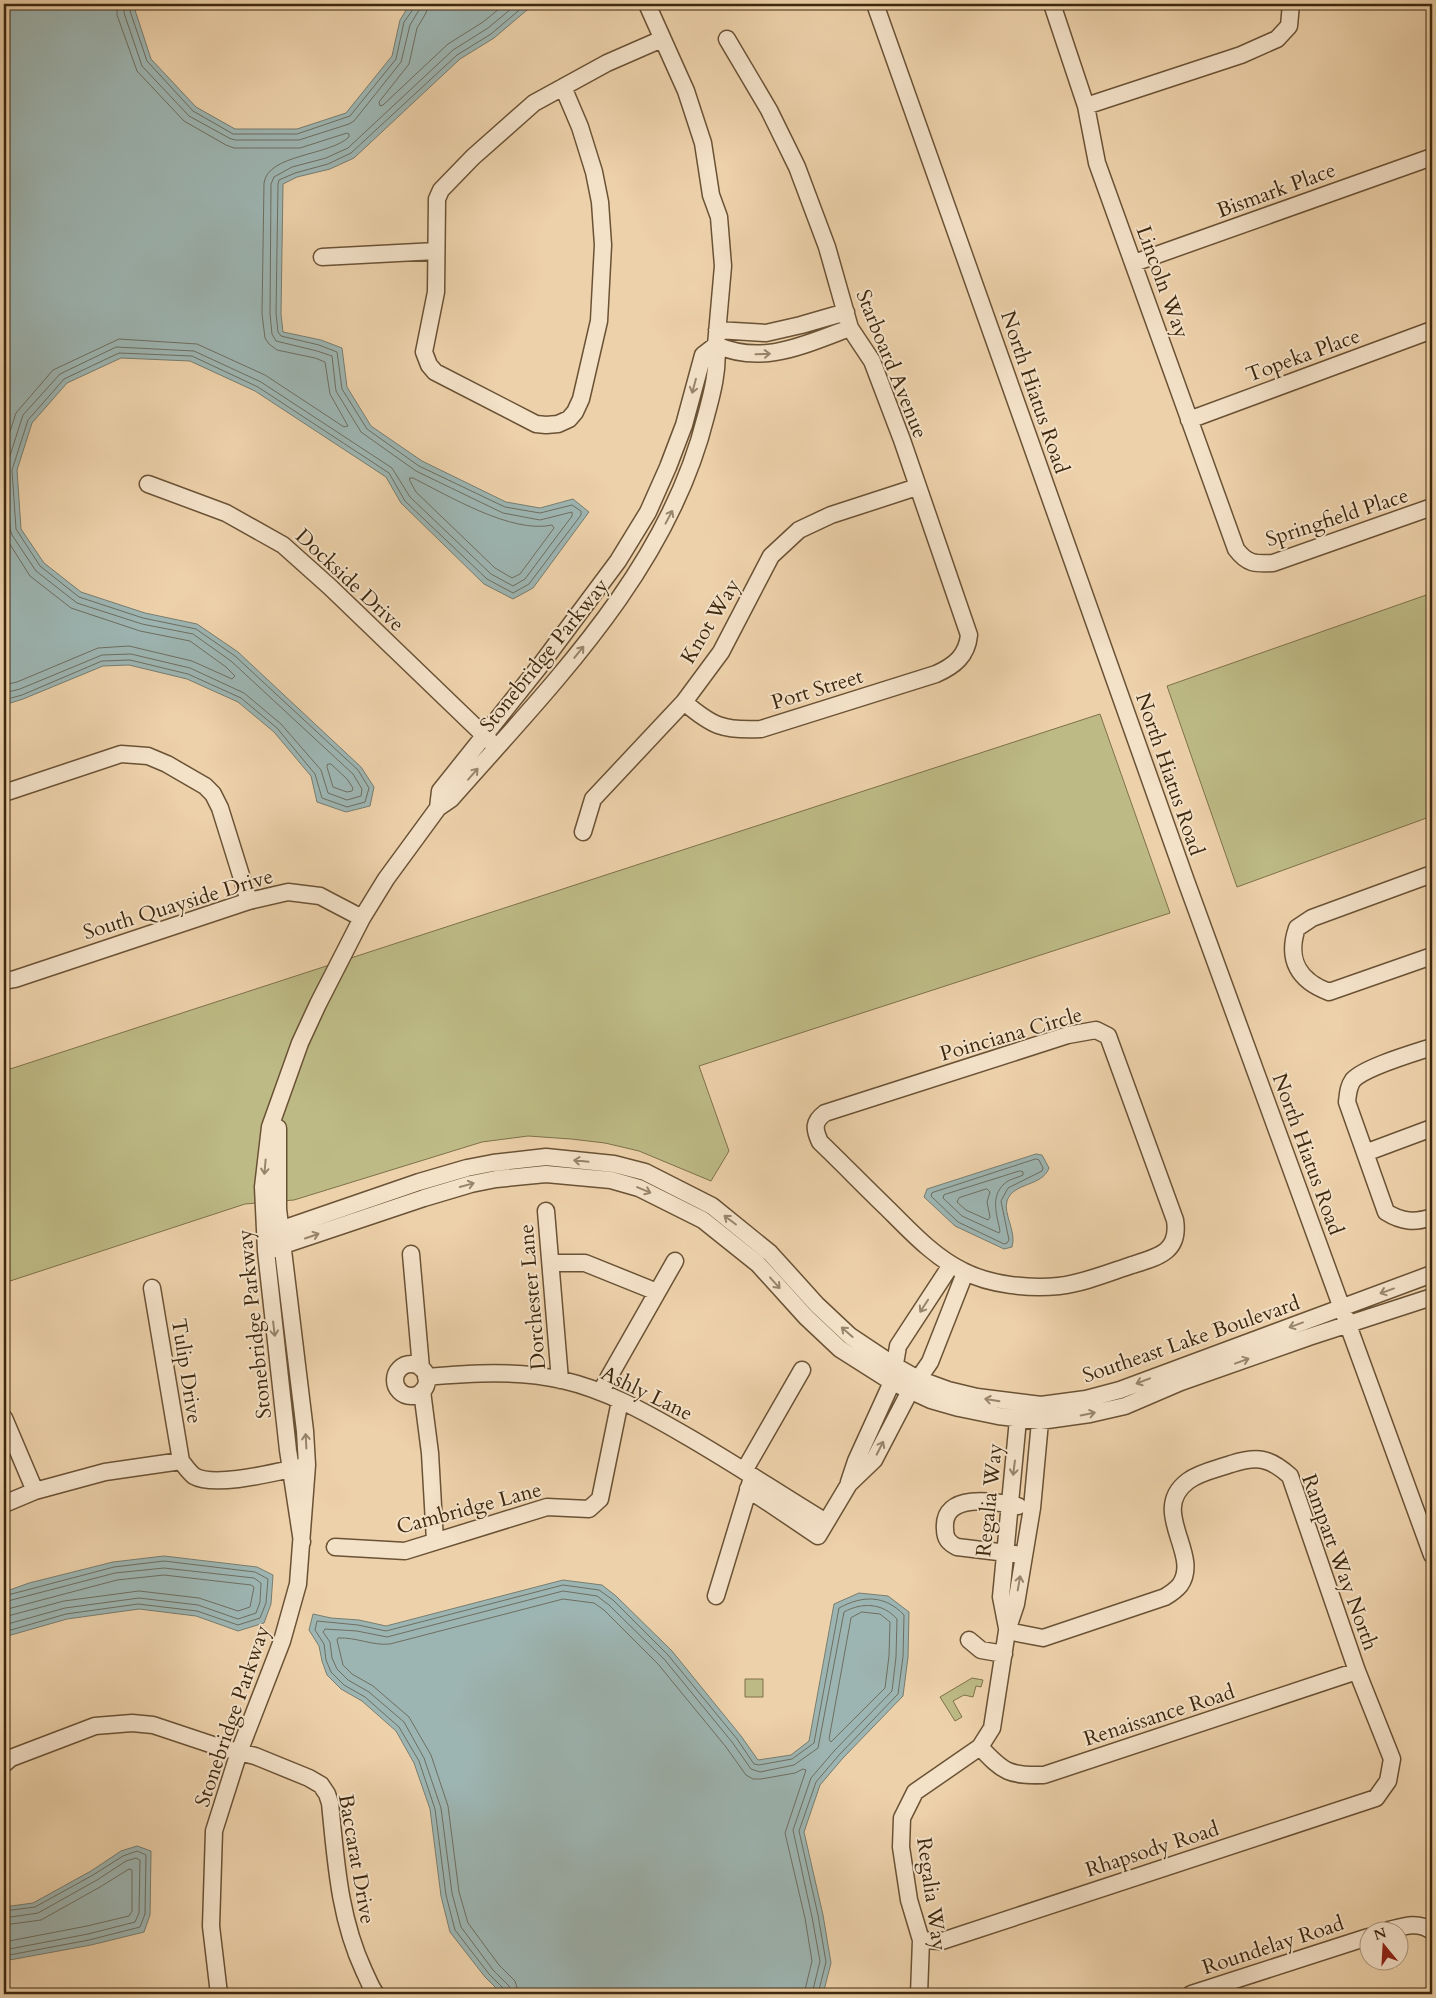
<svg xmlns="http://www.w3.org/2000/svg" width="1436" height="1998" viewBox="0 0 1436 1998" font-family="Cardo,serif">
<style>
.green{fill:#bdba85;stroke:#7e714a}
.water{fill:#9db5b2;stroke:#777d70}
.lines{fill:none;stroke-linecap:round;stroke-linejoin:round}
.shore{stroke:#6e6e60;stroke-width:1}
.minor-casing{stroke:#6a5235;stroke-width:19}
.minor{stroke:#f3e1c8;stroke-width:16}
.oneway{stroke:#98846b}
.labels{text-anchor:middle;stroke-width:4;stroke-linejoin:round;paint-order:stroke}
.street-label{font-size:21px;fill:#3e280e;stroke:#f3e1c8}
</style>
<rect width="100%" height="100%" fill="#edd1aa"/>
<filter id="stains"><feTurbulence type="fractalNoise" baseFrequency=".004" numOctaves="4"/><feColorMatrix values="0 0 0 0 .2 0 0 0 0 .09 0 0 0 0 .02 0 0 0 .5 -.17"/></filter>
<radialGradient id="worn" r=".72"><stop offset=".6" stop-color="#630" stop-opacity="0"/><stop offset="1" stop-color="#630" stop-opacity=".3"/></radialGradient>
<path class="green" d="M1432 593V816L1237 887 1167 686Z
M1100 714 1170 913 699 1066 729 1151 711 1181 639 1151 605 1143 571 1139 528 1136 482 1142 294 1200 245 1204 4 1283V1071Z
M972 1678 983 1680 981 1687 976 1686 973 1697 964 1695 953 1701 962 1717 955 1721 940 1697Z
M745 1679H763V1697H745Z"/>
<path class="water" d="M25 4H136L135 10 151 59 196 107 235 129H297L346 113 392 56 400 20 410 4H543L527 10 494 38 460 59 354 158 330 169 297 177 283 184 281 314 283 332 321 340 342 348 347 387 371 426 422 461 506 502 540 508 573 499 589 512 533 588 513 599 484 584 401 503 386 477 255 391 190 361 121 358 67 383 32 423 17 470 21 529 44 563 81 592 145 613 197 624 238 652 361 767 374 787 370 806 346 812 317 802 311 776 274 732 238 702 187 679 129 665 103 666 23 699 4 705V12Z
M1036 1154 1042 1155 1049 1168C1042 1187 1013 1182 1007 1201 1003 1214 1017 1232 1012 1247L1004 1249 955 1226 924 1197 927 1189Z
M164 1556 257 1567 273 1575 271 1604 264 1623 238 1631 196 1616 139 1609 67 1619 4 1637V1592L29 1583 113 1562Z
M563 1580 602 1585 616 1596 672 1651 741 1736 758 1760 791 1755 809 1741 834 1604 859 1593 888 1596 909 1612 908 1657 903 1696 843 1758 820 1785 804 1832 823 1915 831 1963 823 1994H502L485 1977 450 1932 441 1896 430 1809 414 1763 396 1731 362 1701 341 1689 327 1675 322 1661 319 1646 309 1630 313 1614 331 1618 359 1620 386 1626Z
M137 1846 151 1851 150 1915 144 1932 91 1945 4 1961V1907L33 1903 91 1871 121 1851Z"/>
<g class="lines">
<path class="shore" d="M125 4 124 13 142 66 189 116 229 138 235 140H299L349 124 354 121 401 62 410 25 419 10 421 4
M131 4 130 11 147 61 193 111 233 134H297L350 116 396 59 404 22 414 8V4
M428 4 426 13 417 28 409 64 379 102 380 106 383 105 448 44 483 22 505 4
M4 450 16 413 53 370 119 339 197 344 265 375 344 427 348 426 330 394 325 362 315 358 277 350 269 344 265 338 262 314 264 183C268 154 329 156 349 137V134L347 133 300 148H234L226 145 184 121 137 71 117 15V4
M410 478H413C449 496 512 534 552 525L554 528 520 574 512 578 495 568 416 492 410 481Z
M4 535 30 576 71 608 140 631 190 641 226 667 235 676 232 679 192 661 129 646 98 648 17 682 4 685
M4 693 20 689 102 655 131 654 190 668 244 693 281 724 321 770 328 793 347 800 361 796 362 789 353 774 231 661 193 634 142 624 77 603 36 571 12 535 10 529 6 468 23 415 60 374 116 347 194 351 261 382 392 468 410 497 491 574 513 586 525 579 572 516V512L540 520 503 513 416 471 361 432 336 391 332 356 317 351 276 341 272 334 270 314 271 184 274 177 292 167 326 158 348 148 453 50 488 28 517 4
M4 700 22 695 102 661 130 660 188 674 241 698 277 728 315 774 322 798 347 807 365 802 369 788 358 770 235 656 196 629 143 618 79 597 40 566 16 529 12 470 28 420 64 379 119 353 192 356 258 387 389 473 405 501 487 579 513 593 529 584 581 515V511L572 505 540 513 505 507 419 466 367 429 342 389 337 352 319 345 281 336 278 332 276 313 278 184 279 180 295 173 328 164 351 153 457 55 491 34 524 6 530 4
M328 764H331L347 779 353 788 352 791 347 792 333 787 327 767Z
M1036 1159 1039 1160 1043 1168 1042 1171 1008 1188 1001 1201 1009 1240 1007 1243 1004 1244 958 1222 931 1196 932 1193Z
M1020 1171 1023 1172V1175C1017 1178 1009 1179 1004 1184 990 1197 997 1215 1000 1231L999 1233 962 1216 943 1198 944 1195Z
M987 1189 990 1192 987 1202 990 1217 988 1220 966 1210 957 1202 959 1198Z
M4 1596 114 1567 164 1561 255 1572 268 1579 266 1603 260 1618 238 1625 197 1611 138 1604 66 1614 4 1632
M4 1602 115 1573 164 1568 254 1578 261 1583 260 1602 256 1613 238 1619 198 1605 139 1598 65 1608 4 1625
M4 1610 117 1580 164 1575 251 1585 254 1587 250 1607 238 1611 199 1598 139 1591 64 1601 4 1617
M862 1612 880 1614 890 1622 889 1656 885 1688 831 1742 829 1739 851 1618Z
M4 1911 35 1907 93 1875 123 1856 137 1851 146 1855 145 1914 140 1927 89 1940 4 1956
M4 1918 38 1913 97 1880 126 1861 136 1858 140 1860 139 1913 135 1922 88 1934 4 1950
M4 1925 41 1920 100 1887 129 1869 132 1870V1911L129 1916 87 1926 4 1942
M505 1994 504 1989 489 1974 455 1930 446 1895 435 1809 419 1761 399 1727 365 1697 344 1685 331 1672 326 1660 324 1644 315 1630 317 1621 358 1625 386 1631 563 1585 599 1590 613 1600 668 1655 737 1739 754 1764 759 1765 792 1759 814 1743 839 1608C863 1595 885 1595 904 1615L903 1657 898 1694 839 1755 816 1782 799 1831 818 1915 826 1962 818 1994
M511 1994 509 1986 493 1970 461 1927 452 1893 441 1808 424 1758 404 1722 369 1692 348 1680 337 1669 332 1658 330 1642 323 1632 325 1629 357 1631 387 1637 563 1591 597 1596 609 1605 664 1659 732 1742 751 1769 760 1772 794 1765 818 1748 844 1612C862 1602 883 1603 897 1619L896 1657 892 1691 835 1750 811 1778 793 1830 812 1917 820 1961 812 1994
M519 1994 515 1981 499 1965 468 1923 459 1892 448 1806 431 1755 409 1717 373 1686 352 1674 343 1665 337 1640 338 1638C356 1637 373 1646 390 1644L563 1599 594 1603 604 1610 658 1664 726 1747 746 1775 753 1779H761L795 1773 803 1769 806 1770 785 1833 805 1918 812 1961 804 1994"/>
<defs>
<path id="minor" d="M875 4 1186 881 1432 1555
M1052 4 1086 106 1097 163 1236 549C1247 564 1255 564 1273 563L1432 507
M563 87 580 127 594 172 600 202 603 245 599 321 581 399 575 412 569 419 558 424 546 425 536 424 435 372 429 365 424 352 436 292 437 199 441 190 473 157 534 103 607 63 662 39
M1086 106 1241 55 1277 39 1289 26 1291 4
M322 257 436 251
M1134 263 1432 157
M717 330 766 333 801 325 846 312
M716 345C764 366 805 344 850 328
M1189 420 1432 330
M148 484 226 513 283 545 330 587 491 742
M684 702C712 726 723 731 761 729L936 674C954 666 967 656 969 635L902 440 872 361 850 328 827 247 797 167 769 110 727 39
M4 793 121 754 148 756 167 764 205 786 213 794 220 808 249 901
M438 808 440 791 539 667 618 561 648 512 668 467 684 425 703 355 716 345
M583 832 593 799 684 702 721 652 771 556 799 530 831 515 917 487
M1432 874 1312 918 1297 928C1286 960 1299 981 1329 992L1432 956
M4 981 15 979 249 901 288 892 320 896 362 918
M1096 1030 1108 1036 1175 1220C1180 1252 1158 1257 1132 1265 1108 1273 1084 1283 1059 1286 1029 1289 990 1285 963 1271 934 1257 910 1231 888 1209 865 1187 843 1164 820 1142 814 1129 813 1122 825 1113L1068 1035Z
M1432 1047C1414 1053 1365 1067 1353 1080 1348 1087 1348 1094 1347 1102L1386 1212C1402 1222 1415 1223 1432 1217
M1365 1153 1432 1128
M546 1211 560 1380
M265 1235 419 1182 467 1168 493 1163 546 1157 614 1164 645 1172 712 1206 770 1253 817 1305 850 1336 895 1366 918 1379 948 1390 977 1397 1041 1405 1086 1399 1120 1390 1432 1274
M266 1251 424 1198 471 1184 496 1179 546 1174 611 1180 639 1188 703 1220 758 1264 806 1317 840 1349 892 1382 931 1400 959 1408 998 1416 1040 1421 1090 1414 1125 1406 1181 1382 1309 1337 1432 1297
M411 1254 421 1368
M551 1263H585L657 1292
M152 1288 181 1461
M395 1380a16 16 0 1 1 32 0a16 16 0 1 1-32 0Z
M426 1377C471 1373 518 1370 562 1380 606 1390 645 1412 683 1434 732 1462 778 1493 826 1522
M422 1391 430 1453 435 1541
M601 1391 675 1261
M4 1418 35 1491
M744 1471 802 1370
M849 1482 856 1461 892 1382 898 1346 951 1265
M748 1489 818 1536 849 1484 874 1460 910 1391 930 1362 965 1273
M4 1504 35 1491 105 1472 181 1461C185 1466 189 1472 194 1476 215 1488 276 1472 300 1467
M302 1542 288 1450 266 1251 263 1187 270 1127 300 1043 318 1004 362 918 386 879 438 808 451 799C552 684 668 570 706 416 712 394 719 368 716 345L723 266 719 217 711 195 703 143 686 91 647 4
M335 1547 405 1551 547 1507 589 1509 600 1499 620 1401
M1015 1554 957 1547C949 1543 945 1539 945 1529 942 1492 994 1501 1018 1506
M716 1596 751 1481
M1007 1628 1001 1597 1019 1409
M969 1640 981 1650 1004 1654
M980 1747C1003 1772 1009 1776 1044 1775L1357 1671
M4 1764 11 1758 95 1726 132 1723 153 1725 219 1747 255 1756 309 1778 321 1785 327 1794 330 1803C336 1862 339 1917 364 1971 368 1979 371 1988 376 1994
M1389 1930C1404 1926 1418 1921 1432 1931
M921 1940 942 1941 1376 1798 1388 1781 1392 1759 1357 1671 1290 1476C1269 1457 1257 1456 1231 1464 1217 1469 1200 1472 1188 1481 1148 1511 1202 1554 1180 1585 1176 1590 1170 1594 1165 1597L1043 1638 1007 1631
M219 1994 211 1926 214 1831 239 1752 282 1641 298 1584 307 1465 305 1431 278 1209V1128
M919 1994 921 1940 909 1900 901 1847 902 1818 915 1792 980 1747 992 1728 1007 1631 1016 1604 1032 1508 1041 1411
M1191 1994 1368 1937"/>
</defs>
<use href="#minor" class="minor-casing"/>
<use href="#minor" class="minor"/>
</g>
<defs><path id="oneway-shaft" d="M-6 0H5M1.5-3L5.5 0L1.5 3" fill="none" stroke-width="1.6" stroke-linecap="round" stroke-linejoin="round" transform="scale(1.25)"/></defs>
<g class="oneway">
<use href="#oneway-shaft" transform="translate(763 354) rotate(-2)"/>
<use href="#oneway-shaft" transform="translate(694 386) rotate(105)"/>
<use href="#oneway-shaft" transform="translate(669 517) rotate(-62)"/>
<use href="#oneway-shaft" transform="translate(579 652) rotate(-51)"/>
<use href="#oneway-shaft" transform="translate(473 774) rotate(-49)"/>
<use href="#oneway-shaft" transform="translate(581 1161) rotate(-174)"/>
<use href="#oneway-shaft" transform="translate(265 1167) rotate(95)"/>
<use href="#oneway-shaft" transform="translate(467 1185) rotate(-15)"/>
<use href="#oneway-shaft" transform="translate(644 1190) rotate(23)"/>
<use href="#oneway-shaft" transform="translate(730 1220) rotate(-143)"/>
<use href="#oneway-shaft" transform="translate(312 1236) rotate(-19)"/>
<use href="#oneway-shaft" transform="translate(775 1283) rotate(48)"/>
<use href="#oneway-shaft" transform="translate(1387 1291) rotate(160)"/>
<use href="#oneway-shaft" transform="translate(924 1306) rotate(123)"/>
<use href="#oneway-shaft" transform="translate(1296 1325) rotate(160)"/>
<use href="#oneway-shaft" transform="translate(274 1329) rotate(83)"/>
<use href="#oneway-shaft" transform="translate(847 1332) rotate(-139)"/>
<use href="#oneway-shaft" transform="translate(1242 1361) rotate(-20)"/>
<use href="#oneway-shaft" transform="translate(1143 1381) rotate(159)"/>
<use href="#oneway-shaft" transform="translate(992 1400) rotate(-171)"/>
<use href="#oneway-shaft" transform="translate(1088 1414) rotate(-11)"/>
<use href="#oneway-shaft" transform="translate(306 1441) rotate(-93)"/>
<use href="#oneway-shaft" transform="translate(880 1448) rotate(-63)"/>
<use href="#oneway-shaft" transform="translate(1014 1468) rotate(97)"/>
<use href="#oneway-shaft" transform="translate(1019 1583) rotate(-80)"/>
</g>
<g class="labels">
<g class="street-label">
<text transform="translate(1276 190) rotate(-20)" y="7">Bismark Place</text>
<text transform="translate(1163 282) rotate(70)" y="7">Lincoln Way</text>
<text transform="translate(1303 355) rotate(-20)" y="7">Topeka Place</text>
<text transform="translate(892 364) rotate(68)" y="7">Starboard Avenue</text>
<text transform="translate(1035 392) rotate(71)" y="7">North Hiatus Road</text>
<text transform="translate(1337 517) rotate(-18)" y="7">Springfield Place</text>
<text transform="translate(350 580) rotate(43)" y="7">Dockside Drive</text>
<text transform="translate(710 621) rotate(-59)" y="7">Knot Way</text>
<text transform="translate(544 655) rotate(-51)" y="7">Stonebridge Parkway</text>
<text transform="translate(817 689) rotate(-17)" y="7">Port Street</text>
<text transform="translate(1170 774) rotate(71)" y="7">North Hiatus Road</text>
<text transform="translate(178 904) rotate(-17)" y="7">South Quayside Drive</text>
<text transform="translate(1011 1034) rotate(-16)" y="7">Poinciana Circle</text>
<text transform="translate(1308 1154) rotate(70)" y="7">North Hiatus Road</text>
<text transform="translate(532 1297) rotate(-95)" y="7">Dorchester Lane</text>
<text transform="translate(254 1324) rotate(-96)" y="7">Stonebridge Parkway</text>
<text transform="translate(1191 1339) rotate(-19)" y="7">Southeast Lake Boulevard</text>
<text transform="translate(187 1371) rotate(81)" y="7">Tulip Drive</text>
<text transform="translate(647 1393) rotate(26)" y="7">Ashly Lane</text>
<text transform="translate(989 1500) rotate(-84)" y="7">Regalia Way</text>
<text transform="translate(469 1508) rotate(-15)" y="7">Cambridge Lane</text>
<text transform="translate(1340 1562) rotate(70)" y="7">Rampart Way North</text>
<text transform="translate(1159 1715) rotate(-18)" y="7">Renaissance Road</text>
<text transform="translate(232 1716) rotate(-71)" y="7">Stonebridge Parkway</text>
<text transform="translate(1152 1849) rotate(-18)" y="7">Rhapsody Road</text>
<text transform="translate(357 1859) rotate(80)" y="7">Baccarat Drive</text>
<text transform="translate(932 1894) rotate(82)" y="7">Regalia Way</text>
<text transform="translate(1273 1945) rotate(-18)" y="7">Roundelay Road</text>
</g>
</g>
<rect width="1436" height="1998" fill="none" stroke="#edd1aa" stroke-width="20"/>
<rect x="5" y="5" width="1426" height="1988" fill="none" stroke="#3e280e" stroke-width="2.5"/>
<rect x="10" y="10" width="1416" height="1978" fill="none" stroke="#3e280e"/>
<g transform="translate(1384 1946) rotate(342)"><circle r="24" fill="#f3e1c8" stroke="#ab977e"/>
<path d="M0-4L9 19L0 12L-9 19Z" fill="#8f2418"/>
<text y="-8" font-size="14" font-weight="bold" text-anchor="middle" fill="#3e280e">N</text>
</g>
<rect width="100%" height="100%" filter="url(#stains)"/>
<rect width="100%" height="100%" fill="url(#worn)"/>
</svg>
